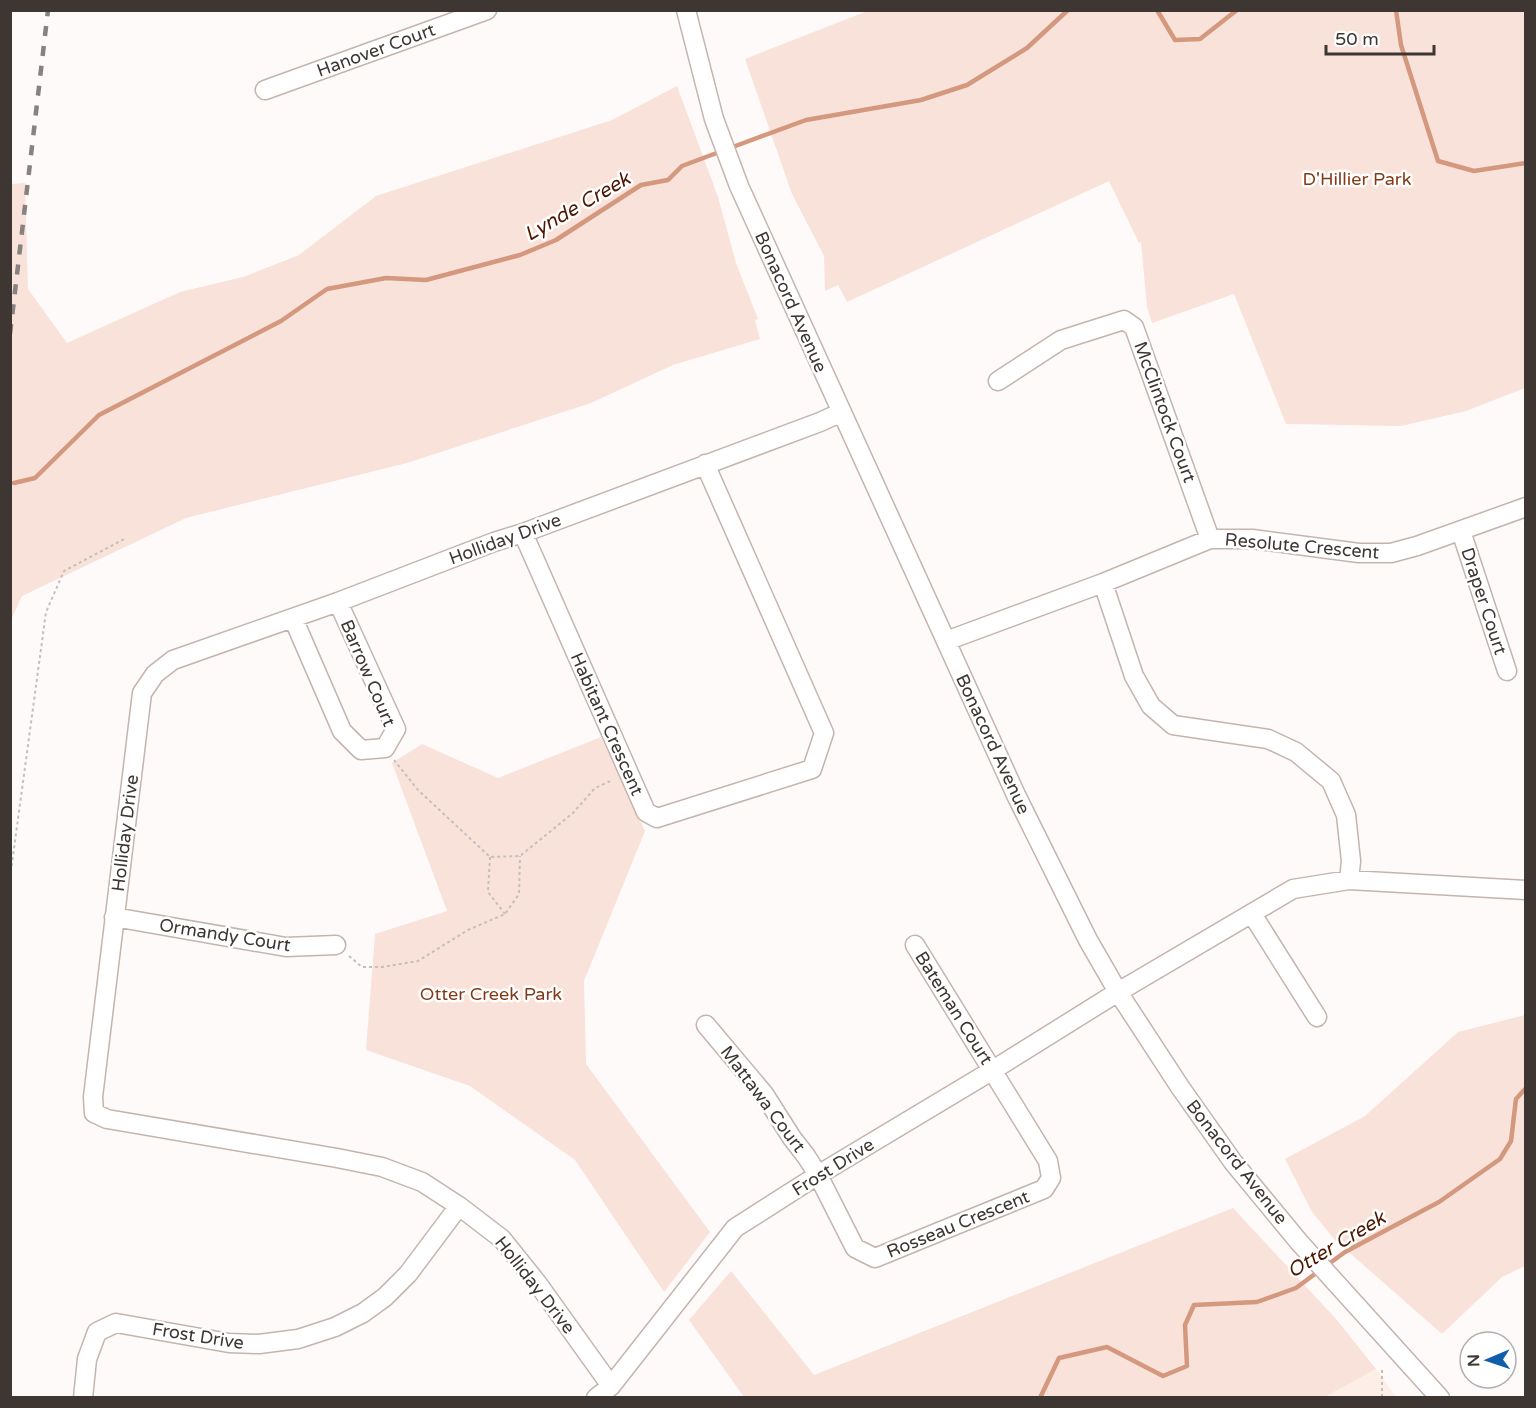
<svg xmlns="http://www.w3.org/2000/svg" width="1536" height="1408" viewBox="0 0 1536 1408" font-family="'Varela Round',sans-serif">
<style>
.built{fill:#fdeee8}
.green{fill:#f9e2d9}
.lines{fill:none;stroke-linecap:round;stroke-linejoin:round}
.stream{stroke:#d3987e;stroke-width:4.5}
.minor-casing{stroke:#c4b4ad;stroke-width:21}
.path{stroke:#c4bfbd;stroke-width:2;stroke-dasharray:3 3;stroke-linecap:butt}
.minor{stroke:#fff;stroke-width:18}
.rail{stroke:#87827f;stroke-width:4.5;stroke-dasharray:10 10;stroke-linecap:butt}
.labels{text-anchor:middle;stroke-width:5;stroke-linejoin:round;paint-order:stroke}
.street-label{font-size:18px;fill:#3d3633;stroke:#fff}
.park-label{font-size:18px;fill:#833a17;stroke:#fff}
.water-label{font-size:20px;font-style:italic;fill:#4e1800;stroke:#fff}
</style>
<rect width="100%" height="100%" fill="#fefaf9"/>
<path class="built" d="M1376 1369 1396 1397 1323 1398Z"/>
<path class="green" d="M870 10 1525 11V388L1466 411 1401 426 1286 424 1234 294 1152 323 1147 307 1141 242 1139 243 1109 181 847 302 838 285 825 291 824 256 792 194 745 59Z
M677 86 718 197 736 263 758 319 755 320 760 339 673 365 591 403 407 463 186 518 22 596 11 620V184L25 183 28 289 67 343 180 292 243 277 299 255 376 196 612 120Z
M601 737 645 831 584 981 586 1064 710 1232 664 1292 575 1160 470 1086 366 1050 375 934 447 911 392 763 422 744 498 778Z
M1525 1015V1266L1502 1277 1442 1334 1335 1240 1312 1212 1285 1159 1365 1116 1458 1032Z
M1233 1208 1337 1320 1376 1369 1323 1398 744 1397 689 1320 731 1271 814 1375Z"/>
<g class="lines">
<path class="stream" d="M1157 10 1175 40 1200 39 1237 10
M1396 10 1401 45 1438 161 1474 171 1526 163
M730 148 806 120 921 100 967 85 1027 48 1068 10
M14 483 35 478 99 415 281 321 327 289 386 278 426 280 520 255 556 240 641 185 668 180 682 166 722 151
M1326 1266 1345 1252 1439 1202 1500 1159 1511 1141 1516 1099 1526 1088
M1040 1398 1059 1358 1107 1347 1163 1376 1187 1366 1185 1325 1194 1305 1257 1302 1296 1288 1319 1271"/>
<defs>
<path id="minor" d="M686 10 714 119 739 186 1016 795 1088 940 1118 992 1180 1087 1233 1162 1299 1242 1440 1398
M265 90 487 10
M998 381 1061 340 1124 320 1134 327 1210 539
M1461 531 1507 671
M523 533 646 812 657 818 812 769 824 733 705 464
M1103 583 1134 676 1151 706 1173 725 1268 739 1296 752 1331 781 1346 815 1351 861 1349 880
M293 618 342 731 361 750 385 748 396 729 338 602
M946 641 1103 583 1210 539H1252L1359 553H1391L1417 546 1526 507
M1252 914 1317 1017
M114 917 286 947 336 945
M706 1025 764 1094 792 1138 806 1156 818 1175 855 1248 875 1258 1044 1189 1051 1178 1048 1161 915 945
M611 1386 538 1284 502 1239 459 1206 422 1182 382 1167 337 1158 107 1119 94 1113 93 1097 142 693 155 674 173 660 338 602 494 542 523 533 820 422 842 412
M83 1398 87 1359 97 1332 116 1323 229 1343 259 1344 298 1339 335 1327 363 1313 385 1297 408 1274 459 1206
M596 1398 611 1386 735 1228 818 1175 993 1070 1118 992 1293 889 1349 880 1526 890"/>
</defs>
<use href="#minor" class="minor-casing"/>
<path class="path" d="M394 760 418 790 490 857 520 856 573 813 595 788 613 780
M490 857 488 892 505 914
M10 878 46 612 64 571 126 538
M349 956 362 967H382L418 961 468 930 505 914 519 894 520 856
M1382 1370V1398"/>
<use href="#minor" class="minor"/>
<path class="rail" d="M10 334 48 10"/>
</g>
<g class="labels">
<g class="street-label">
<text transform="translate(376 50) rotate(-20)" y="6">Hanover Court</text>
<text transform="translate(791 302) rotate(66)" y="6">Bonacord Avenue</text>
<text transform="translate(1165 412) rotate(70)" y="6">McClintock Court</text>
<text transform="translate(505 539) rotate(-20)" y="6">Holliday Drive</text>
<text transform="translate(1302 546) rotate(5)" y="6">Resolute Crescent</text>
<text transform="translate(1484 601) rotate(72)" y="6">Draper Court</text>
<text transform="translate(368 673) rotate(67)" y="6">Barrow Court</text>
<text transform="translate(607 724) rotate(66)" y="6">Habitant Crescent</text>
<text transform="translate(993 744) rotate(65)" y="6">Bonacord Avenue</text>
<text transform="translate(125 833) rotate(-83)" y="6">Holliday Drive</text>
<text transform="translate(225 935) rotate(9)" y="6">Ormandy Court</text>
<text transform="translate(954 1008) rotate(58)" y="6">Bateman Court</text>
<text transform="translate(763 1099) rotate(53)" y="6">Mattawa Court</text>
<text transform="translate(1237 1162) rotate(52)" y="6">Bonacord Avenue</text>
<text transform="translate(833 1167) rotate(-32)" y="6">Frost Drive</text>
<text transform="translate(958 1224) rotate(-22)" y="6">Rosseau Crescent</text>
<text transform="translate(535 1285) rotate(52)" y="6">Holliday Drive</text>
<text transform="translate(198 1336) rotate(9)" y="6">Frost Drive</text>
</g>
<g class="park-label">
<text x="1357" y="185">D'Hillier Park</text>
<text x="491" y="1000">Otter Creek Park</text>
</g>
<g class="water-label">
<text transform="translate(577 206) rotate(-30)" y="7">Lynde Creek</text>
<text transform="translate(1336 1244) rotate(-31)" y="7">Otter Creek</text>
</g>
</g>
<rect width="1536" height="1408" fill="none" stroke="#3d3633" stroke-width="24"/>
<g transform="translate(1488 1360) rotate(268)"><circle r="28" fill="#ffffff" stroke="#b1afad" stroke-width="1.5"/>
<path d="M0-4.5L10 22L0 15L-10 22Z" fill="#0f5dab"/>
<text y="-9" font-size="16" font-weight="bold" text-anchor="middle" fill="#3d3633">N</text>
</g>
<path d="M1326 45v9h108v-9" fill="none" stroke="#3d3633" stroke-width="3"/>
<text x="1335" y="45" font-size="18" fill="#3d3633" stroke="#ffffff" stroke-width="4.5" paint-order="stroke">50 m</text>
</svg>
